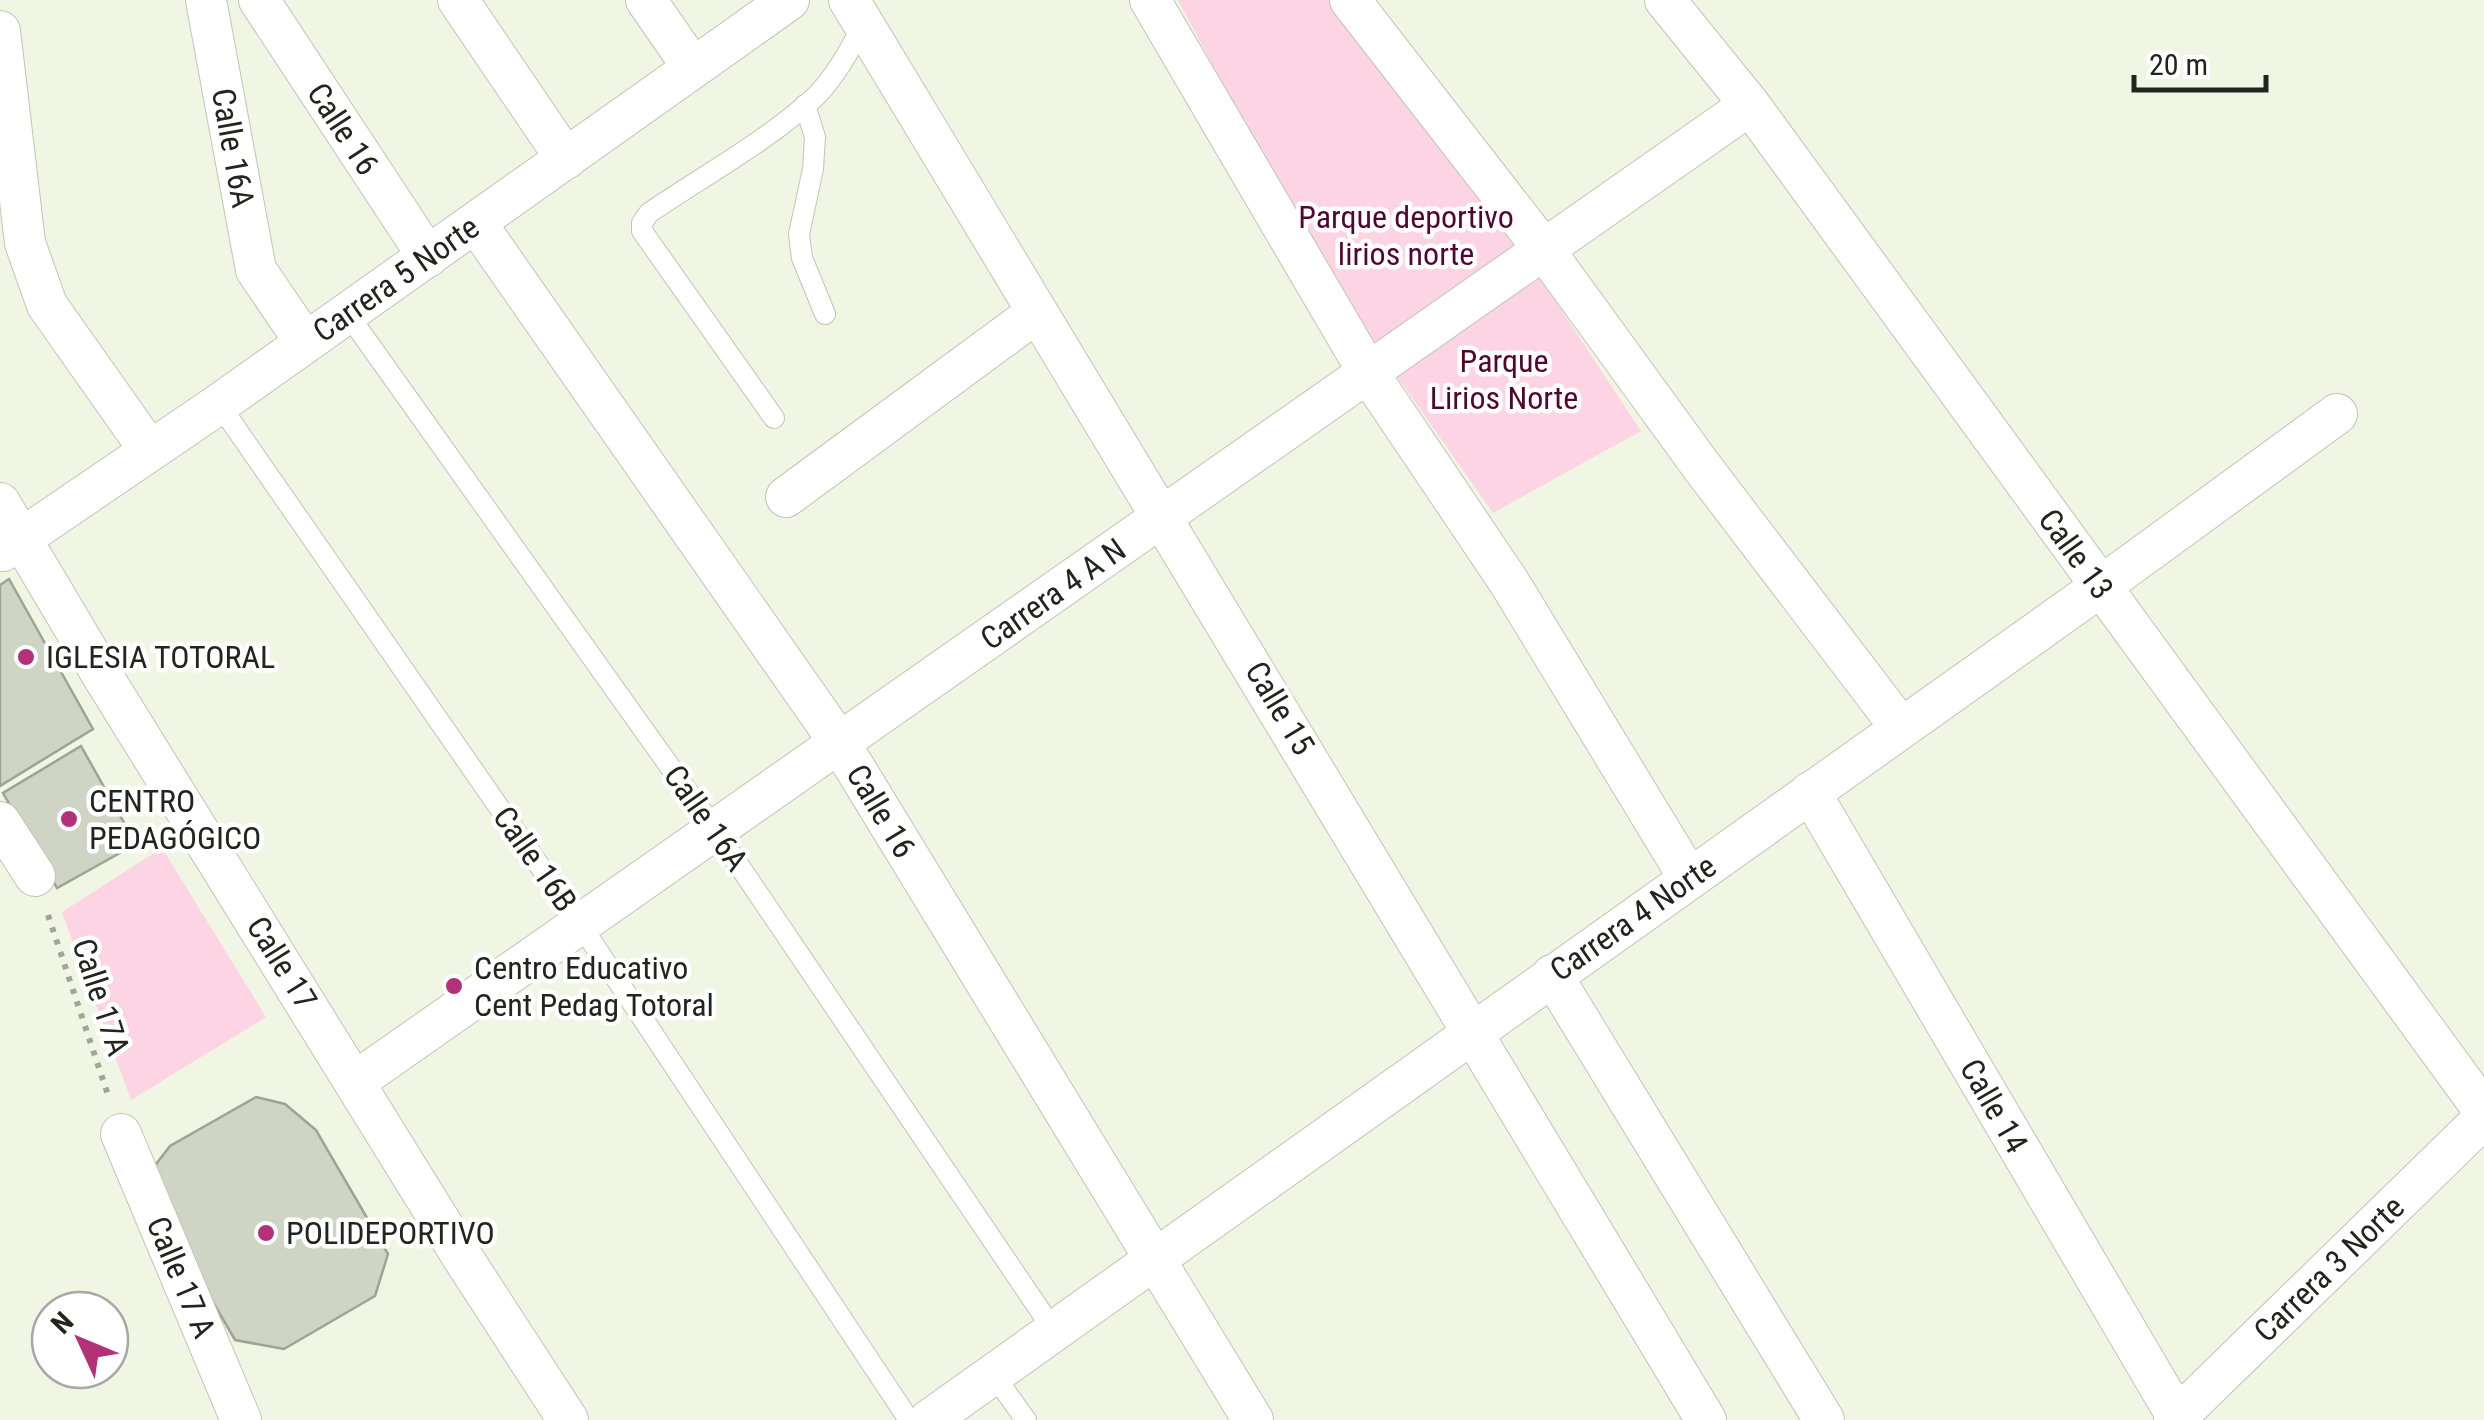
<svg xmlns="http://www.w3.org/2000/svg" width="2484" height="1420" viewBox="0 0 2484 1420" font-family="'Roboto Condensed',sans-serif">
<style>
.green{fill:#fcd4e4}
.building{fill:#cfd4c4;stroke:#9ea393;stroke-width:2.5}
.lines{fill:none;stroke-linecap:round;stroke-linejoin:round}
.service-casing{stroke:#c0c5b5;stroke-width:22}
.minor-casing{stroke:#c0c5b5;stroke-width:42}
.path{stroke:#a1a598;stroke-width:6;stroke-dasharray:5 8;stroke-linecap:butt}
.service{stroke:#fff;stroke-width:20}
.minor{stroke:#fff;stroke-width:40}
.poi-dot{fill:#b43077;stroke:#fff;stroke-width:4}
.labels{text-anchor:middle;stroke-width:9;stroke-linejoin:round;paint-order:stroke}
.street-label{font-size:32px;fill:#22241e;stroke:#fff}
.park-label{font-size:32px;fill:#520432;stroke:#fff}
.poi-label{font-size:32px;fill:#22241e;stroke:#fff;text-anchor:start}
</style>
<rect width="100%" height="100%" fill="#f0f5e4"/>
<path class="green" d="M1178 0H1340L1527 258 1641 431 1493 513 1380 352 1270 173Z
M162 848 266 1017 131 1100 62 912Z"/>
<path class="building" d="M9 579 93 729 0 786V585Z
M81 746 136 844 57 888 3 793Z
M256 1097 285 1104 316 1130 388 1254 375 1296 284 1349 235 1340 152 1197 150 1172 170 1146Z"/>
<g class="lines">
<defs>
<path id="service" d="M805 105 815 137 813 169 799 234 802 258 825 314
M347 313 715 830 1054 1331
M219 404 580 924 909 1420
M774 418 642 231V223L649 213C700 178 772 138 816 96 836 76 850 49 864 24
M993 1374 1026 1420"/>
<path id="minor" d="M206 0 256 270 305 342
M259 0 428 257
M458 0 566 159
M646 0 693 68
M849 0C1136 473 1422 946 1706 1420
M1150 0 1369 374 1509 582 1689 878
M1350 0 1545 251 1702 467 1901 728
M1665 0 1750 105 2484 1111
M0 31 25 243 47 305 150 451
M476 223 839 742 1253 1420
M786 497 1036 313
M0 503 102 675 461 1255 568 1420
M3 551 219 404 789 0
M1810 792 2179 1420
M0 822 35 876
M1552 975 1824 1420
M356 1081 1750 105
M121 1134 241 1420
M929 1420 2100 587 2337 414
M2174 1420 2484 1118"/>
</defs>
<use href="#service" class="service-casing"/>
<use href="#minor" class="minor-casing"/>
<path class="path" d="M48 915 109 1098"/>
<use href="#service" class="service"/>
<use href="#minor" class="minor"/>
</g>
<g class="poi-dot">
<circle cx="26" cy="657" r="10"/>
<circle cx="69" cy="819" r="10"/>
<circle cx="454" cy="986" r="10"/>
<circle cx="266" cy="1233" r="10"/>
</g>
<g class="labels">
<g class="street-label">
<text transform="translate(343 129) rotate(57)" y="11">Calle 16</text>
<text transform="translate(233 148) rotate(80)" y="11">Calle 16A</text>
<text transform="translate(396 279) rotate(-35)" y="11">Carrera 5 Norte</text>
<text transform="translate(2076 554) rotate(54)" y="11">Calle 13</text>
<text transform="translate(1053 594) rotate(-35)" y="11">Carrera 4 A N</text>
<text transform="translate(1280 708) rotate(59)" y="11">Calle 15</text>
<text transform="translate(881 811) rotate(59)" y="11">Calle 16</text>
<text transform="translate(706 818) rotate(55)" y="11">Calle 16A</text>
<text transform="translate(535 859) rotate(55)" y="11">Calle 16B</text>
<text transform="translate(1633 918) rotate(-35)" y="11">Carrera 4 Norte</text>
<text transform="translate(282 963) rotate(58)" y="11">Calle 17</text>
<text transform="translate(101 997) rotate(72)" y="11">Calle 17A</text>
<text transform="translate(1994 1106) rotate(60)" y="11">Calle 14</text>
<text transform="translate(2329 1269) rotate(-44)" y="11">Carrera 3 Norte</text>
<text transform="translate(181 1277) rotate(67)" y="11">Calle 17 A</text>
</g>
<g class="park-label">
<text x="1406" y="228">Parque deportivo<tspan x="1406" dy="37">lirios norte</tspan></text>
<text x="1504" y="372">Parque<tspan x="1504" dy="37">Lirios Norte</tspan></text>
</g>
<g class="poi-label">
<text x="46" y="668">IGLESIA TOTORAL</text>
<text x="89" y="812">CENTRO<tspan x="89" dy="37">PEDAGÓGICO</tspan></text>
<text x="474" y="979">Centro Educativo<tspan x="474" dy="37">Cent Pedag Totoral</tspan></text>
<text x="286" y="1244">POLIDEPORTIVO</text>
</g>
</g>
<g transform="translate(80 1340) rotate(314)"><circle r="48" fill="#ffffff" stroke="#a7a7a5" stroke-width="2.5"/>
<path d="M0-8L18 38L0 25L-18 38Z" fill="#b43077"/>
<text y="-15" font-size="28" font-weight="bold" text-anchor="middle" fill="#22241e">N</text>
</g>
<path d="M2134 75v15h132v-15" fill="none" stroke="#22241e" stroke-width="5"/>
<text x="2149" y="75" font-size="30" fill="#22241e" stroke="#ffffff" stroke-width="8" paint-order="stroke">20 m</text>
</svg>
